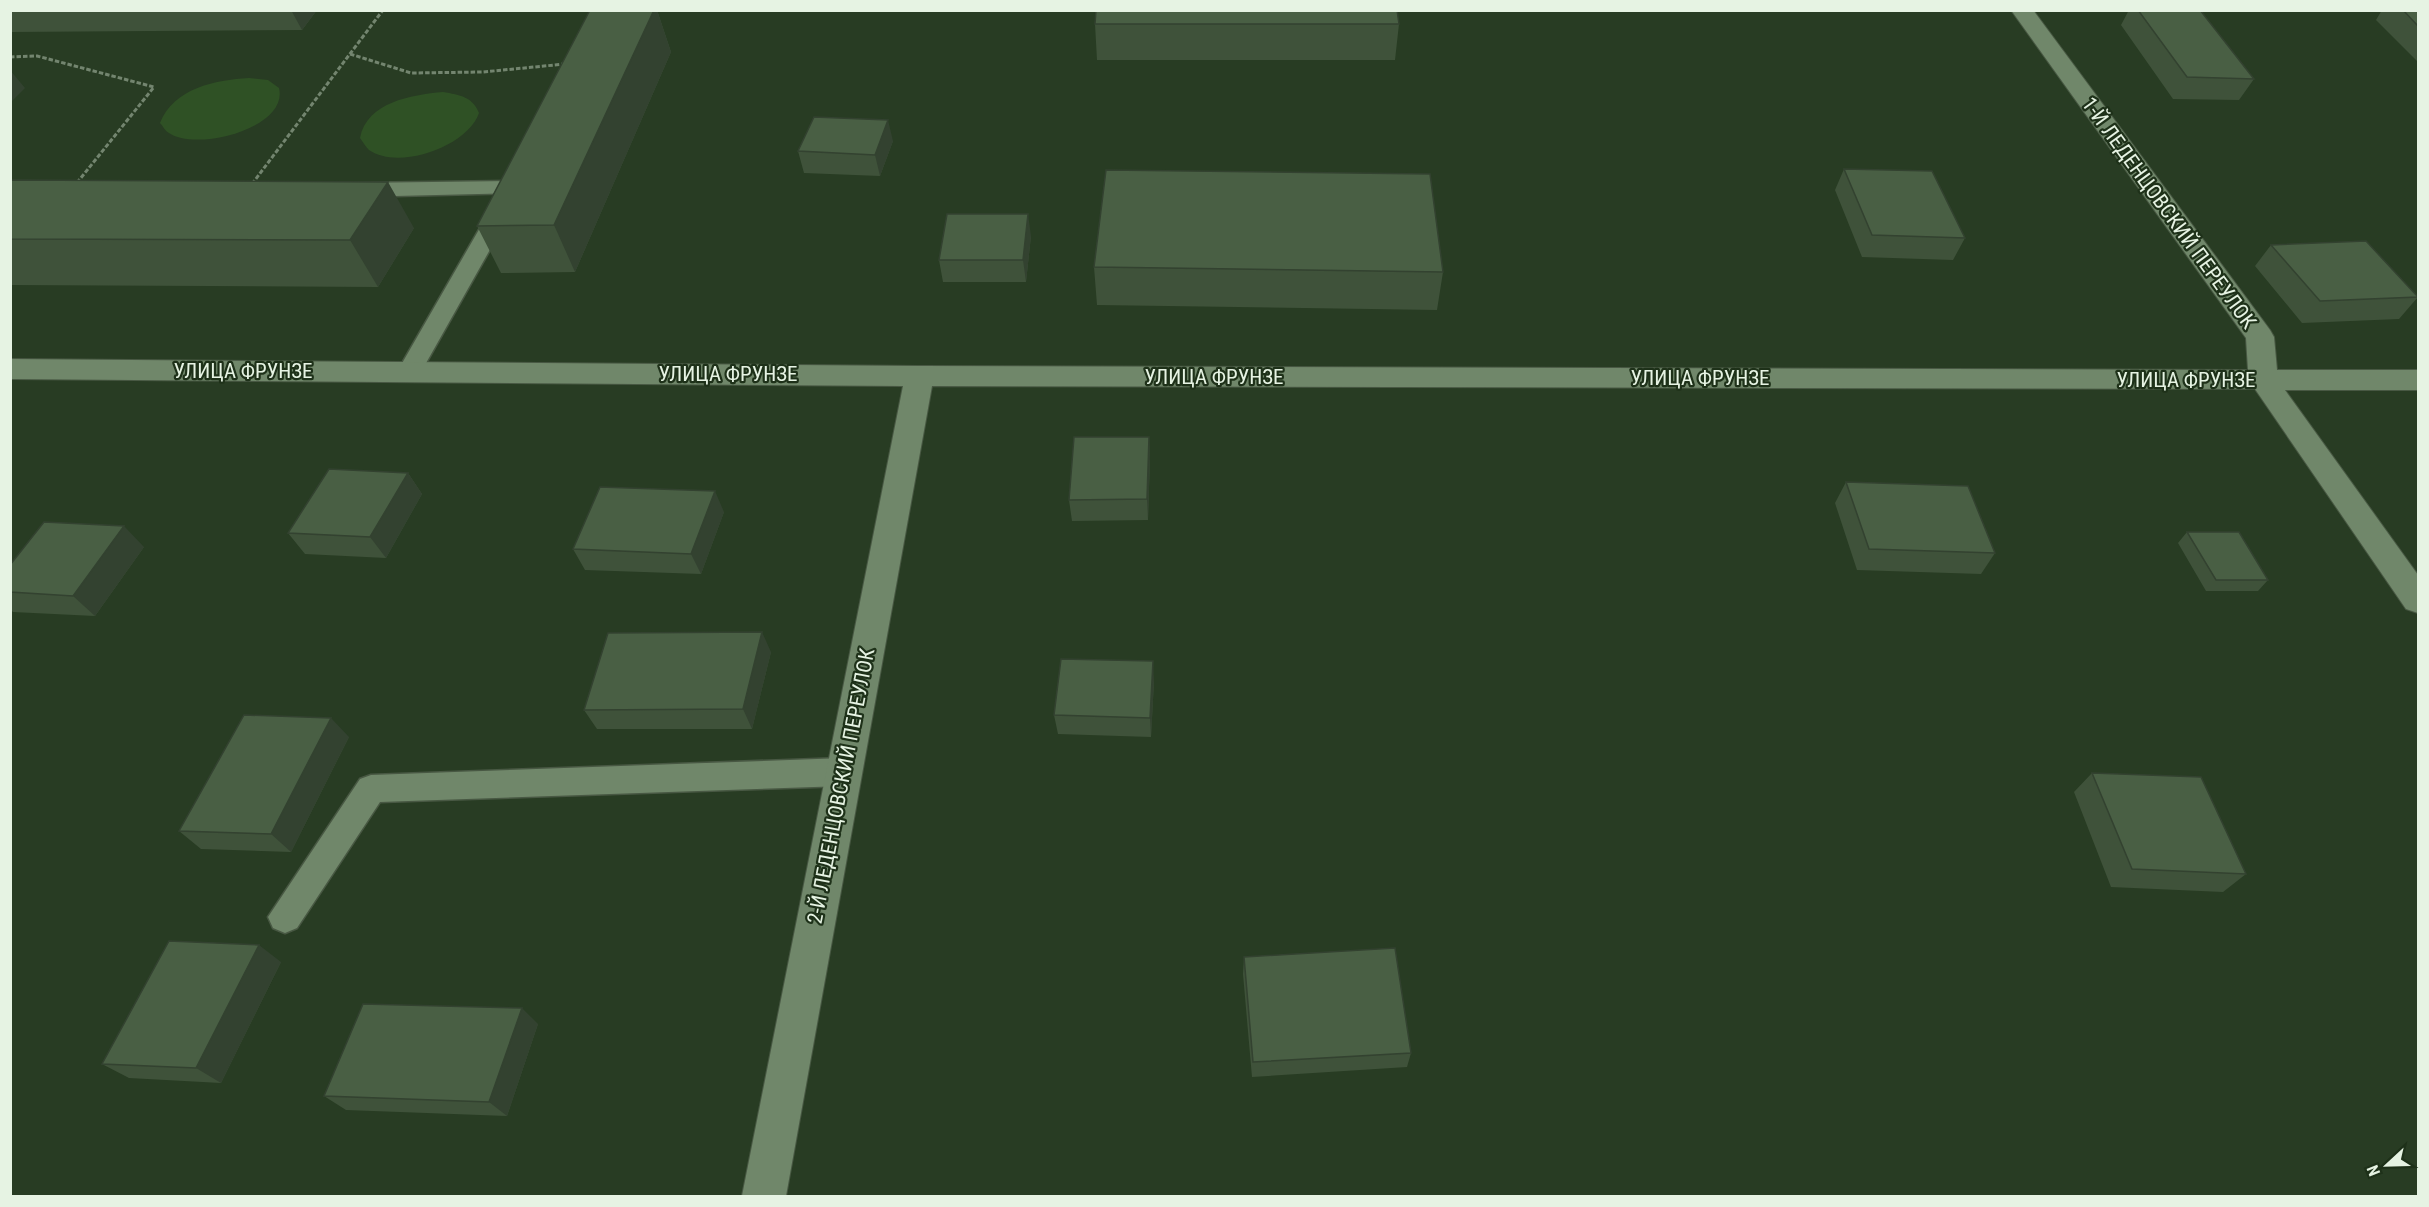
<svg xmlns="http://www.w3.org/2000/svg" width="2429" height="1207" viewBox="0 0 2429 1207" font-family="'Roboto Condensed',sans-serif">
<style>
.green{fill:#2f5125}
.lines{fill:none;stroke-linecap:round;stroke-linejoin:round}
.service-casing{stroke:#485843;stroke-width:3}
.minor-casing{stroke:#485843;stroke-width:2}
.path{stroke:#73856f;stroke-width:3;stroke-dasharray:4.5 2;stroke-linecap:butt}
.service{fill:#70876a;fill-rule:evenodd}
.minor{fill:#70876a;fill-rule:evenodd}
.wall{fill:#3f523a}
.shaded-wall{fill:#334230}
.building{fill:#495f44;stroke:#334230;stroke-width:1.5}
.labels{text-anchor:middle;stroke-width:4.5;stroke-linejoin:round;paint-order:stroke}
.street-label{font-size:21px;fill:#e6f3e3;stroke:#1e3119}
</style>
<rect width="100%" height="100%" fill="#283c23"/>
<path class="green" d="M249 78 268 80 279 88C289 128 196 152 169 133 165 131 163 126 160 123 174 88 215 80 249 78Z
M443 92C460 95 473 97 479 113 468 146 399 171 369 150 366 147 363 142 360 138 367 102 411 95 443 92Z"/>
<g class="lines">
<defs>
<path id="service" d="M513 181 521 183 524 188 521 193 353 197 345 195 342 190 345 185 353 183Z
M503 200 511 202 514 207 421 372 418 378 409 380 400 378 397 372 492 207 495 202Z
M844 758 855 762 860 772 855 782 844 786 380 802 297 928 285 933 273 928 268 917 360 779 371 775Z"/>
<path id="minor" d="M2011 10H2033L2270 330 2274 337 2277 370H2418V390H2285L2418 575V613L2406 609 2255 389 932 386 786 1196H742L903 386 10 379V359L919 366 2248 370 2246 338Z"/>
</defs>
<use href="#service" class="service-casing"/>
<use href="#minor" class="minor-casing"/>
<path class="path" d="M350 54 411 73 483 72 565 64
M10 57 37 56 154 87 76 184
M252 184 383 10"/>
<use href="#service" class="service"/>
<use href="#minor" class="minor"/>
</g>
<path class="wall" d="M10 10H317L302 30 10 32Z
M590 10H657L671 52 575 272 501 273 477 226Z
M2129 10H2200L2254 79 2239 100 2173 99 2121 25Z
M2382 10H2418V62L2376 20Z
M1095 24H1399L1395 60H1097Z
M893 141 880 176 804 173 798 151Z
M1844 169 1965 238 1953 260 1862 257 1835 190Z
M10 180 414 228 378 287 10 285Z
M1031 236 1026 282H943L939 260Z
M2271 245 2418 297 2399 319 2302 323 2255 266Z
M1094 267 1443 272 1437 310 1097 305Z
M1149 437 1150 458 1148 520 1072 521 1069 500Z
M408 473 422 494 386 558 305 554 288 533Z
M1846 482 1995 553 1981 574 1857 570 1835 503Z
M724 512 701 574 585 570 573 549Z
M2187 532 2268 580 2258 591H2206L2178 543Z
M144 547 95 616 13 612 10 609V565Z
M771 652 752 729H597L584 710Z
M1154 681 1151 737 1058 734 1054 715Z
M349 737 291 852 201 849 179 831Z
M2092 773 2246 874 2223 892 2111 887 2074 792Z
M1244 957 1411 1053 1407 1067 1252 1077 1243 974Z
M281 962 221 1083 129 1078 102 1064Z
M538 1024 507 1116 346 1110 324 1096Z"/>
<path class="shaded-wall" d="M291 10H317L302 30Z
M654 10H657L671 52 575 272 554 225Z
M10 70 25 88 10 103Z
M888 120 893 141 880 176 875 155Z
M388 182 414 228 378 287 350 240Z
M1028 214 1031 236 1026 282 1023 260Z
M1149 437 1150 458 1148 520 1147 499Z
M408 473 422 494 386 558 370 537Z
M715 491 724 512 701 574 691 554Z
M124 526 144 547 95 616 73 596Z
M762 632 771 652 752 729 743 709Z
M1153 661 1154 681 1151 737 1150 718Z
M331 718 349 737 291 852 271 834Z
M259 945 281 962 221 1083 196 1068Z
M522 1008 538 1024 507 1116 489 1102Z"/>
<path class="building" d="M590 10H654L554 225 477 226Z
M1096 10H1397L1399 24H1095Z
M2138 10H2200L2254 79 2187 77Z
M2403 10H2418V26Z
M814 117 888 120 875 155 798 151Z
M1844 169 1932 171 1965 238 1872 235Z
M1106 170 1430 174 1443 272 1094 267Z
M10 180 388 182 350 240 10 239Z
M947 214H1028L1023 260H939Z
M2366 241 2418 297 2320 301 2271 245Z
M1074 437H1149L1147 499 1069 500Z
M329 469 408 473 370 537 288 533Z
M1846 482 1968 486 1995 553 1869 549Z
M600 487 715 491 691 554 573 549Z
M44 522 124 526 73 596 10 592V565Z
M2187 532H2239L2268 580H2216Z
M762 632 743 709 584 710 608 633Z
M1061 659 1153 661 1150 718 1054 715Z
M244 715 331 718 271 834 179 831Z
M2092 773 2201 777 2246 874 2132 869Z
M169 941 259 945 196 1068 102 1064Z
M1395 948 1411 1053 1253 1062 1244 957Z
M363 1004 522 1008 489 1102 324 1096Z"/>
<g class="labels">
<g class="street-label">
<text transform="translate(2169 213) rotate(54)" y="7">1-Й ЛЕДЕНЦОВСКИЙ ПЕРЕУЛОК</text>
<text x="243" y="378">УЛИЦА ФРУНЗЕ</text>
<text x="728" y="381">УЛИЦА ФРУНЗЕ</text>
<text x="1214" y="384">УЛИЦА ФРУНЗЕ</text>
<text x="1700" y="385">УЛИЦА ФРУНЗЕ</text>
<text x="2186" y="387">УЛИЦА ФРУНЗЕ</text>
<text transform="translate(841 786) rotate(-79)" y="7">2-Й ЛЕДЕНЦОВСКИЙ ПЕРЕУЛОК</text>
</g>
</g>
<rect width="2429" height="1207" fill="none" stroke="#e6f3e3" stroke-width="24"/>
<g transform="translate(2387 1165) rotate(248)" stroke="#1e3119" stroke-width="4.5" paint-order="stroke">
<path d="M0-4.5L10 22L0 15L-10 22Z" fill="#e6f3e3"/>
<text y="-9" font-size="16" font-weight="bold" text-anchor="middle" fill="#e6f3e3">N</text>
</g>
</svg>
